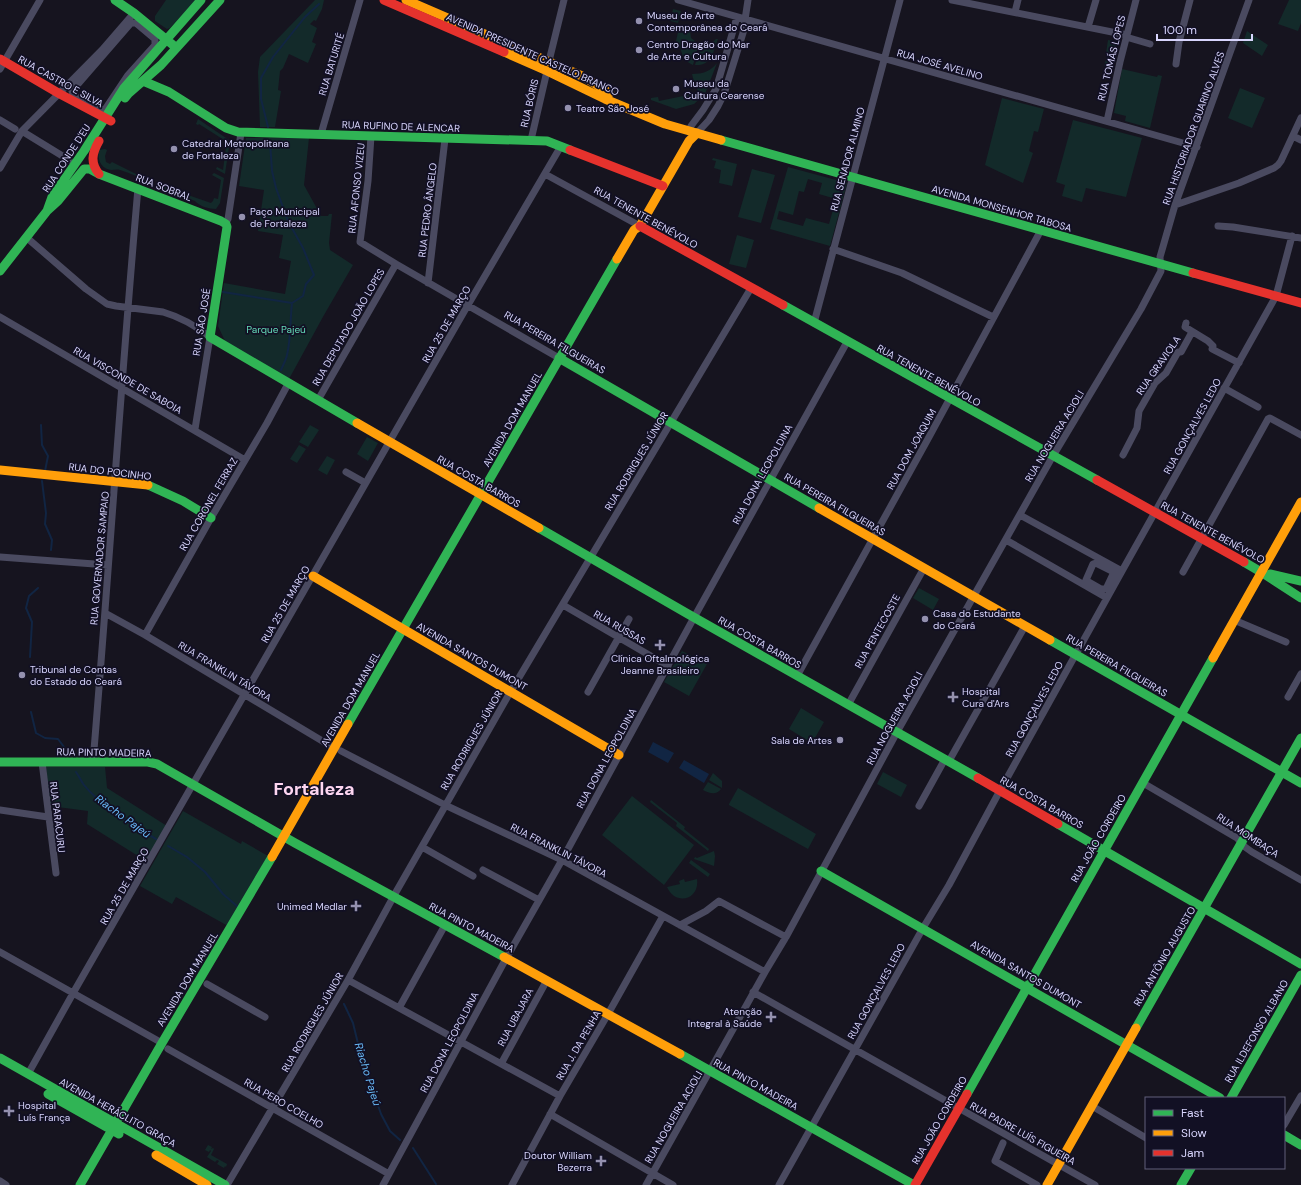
<svg xmlns="http://www.w3.org/2000/svg" width="1301" height="1185" viewBox="0 0 1301 1185" font-family="'DM Sans',sans-serif">
<style>
.green{fill:#132a2a;fill-rule:evenodd}
.water{fill:#112543}
.lines{fill:none;stroke-linecap:round;stroke-linejoin:round}
.stream{stroke:#112543;stroke-width:2}
.street{stroke:#4a4a60;stroke-width:7}
.fast{stroke:#30b455;stroke-width:9}
.slow{stroke:#ff9f0a;stroke-width:9}
.jam{stroke:#e5322d;stroke-width:9}
.poi-dot{fill:#9491af;stroke:#121024;stroke-width:1.5}
.labels{text-anchor:middle;stroke-width:3.5;stroke-linejoin:round;paint-order:stroke}
.poi-label{font-size:10px;fill:#d8d5fd;stroke:#121024;text-anchor:start}
.street-label{font-size:10px;fill:#d8d5fd;stroke:#121024}
.park-label{font-size:10px;fill:#64dab8;stroke:#121024}
.water-label{font-size:11px;font-style:italic;fill:#68baf8;stroke:#121024}
.town-label{font-size:18px;font-weight:bold;fill:#fdd6f0;stroke:#121024}
</style>
<rect width="100%" height="100%" fill="#16141f"/>
<path class="green" d="M166 0H196L170 28 167 29 155 21V16Z
M315 0H324L322 9 316 21 314 20 310 24 317 28 312 42 316 44 308 63 289 54 283 68 280 71 278 90 281 91 275 127H260L258 72 260 57Z
M1289 0H1301V23L1298 31 1278 24Z
M673 9 681 11 678 23 670 21Z
M679 28 690 31 691 38 699 44 693 65C679 59 684 50 676 41Z
M1247 31 1268 45 1262 56 1243 43Z
M716 39H718C713 52 712 66 695 65L701 45C707 46 712 43 716 39Z
M1108 40 1114 41 1116 45 1113 59 1105 66H1104L1108 54 1106 53Z
M717 63 705 94 694 104 676 109 651 100V98L658 97 659 101 698 93 696 82H694L692 74C703 74 711 71 717 63Z
M1122 69 1157 77 1158 75 1162 76 1150 128 1125 121 1126 116 1114 113Z
M1240 88 1265 98 1252 128 1228 118Z
M1002 98 1044 109 1038 132 1034 131 1029 151 1033 153 1023 183 985 165Z
M198 119 229 140V147L225 174 216 169 217 167 223 170 226 147 224 140 199 124 198 125 196 124Z
M1073 120 1142 138 1126 197 1086 188 1082 202 1062 196 1065 185 1056 182Z
M246 138H309L304 185 321 216H328L329 214H332L329 243 330 250 353 265 324 315 289 379 225 341 218 326 224 283 285 294 291 261 279 258 283 235 258 231 264 190 239 186Z
M105 149 107 150 105 156 106 162 110 164 112 162 148 180V181C139 177 130 173 120 170 117 169 114 170 111 170 101 169 97 159 99 150Z
M713 158 737 164 732 186 719 183 721 170 714 168 716 161 712 160Z
M788 167 847 183 830 246 770 229ZM808 179 822 183 819 194 836 199 829 224 806 218 803 226 777 219 779 211 793 215 799 191 804 192Z
M752 169 775 175 761 223 738 217Z
M214 173 224 178 220 203 216 209C209 209 199 206 195 201L158 187 159 185 211 203 213 201 214 198 218 199 221 180 212 175Z
M737 235 754 240 746 268 729 264Z
M310 425 319 430 308 447 299 442Z
M367 437 378 443 368 461 357 454Z
M299 445 306 449 297 463 290 459Z
M327 456 335 460 327 475 318 470Z
M919 588 939 599 933 610 913 598Z
M682 651 707 664 689 696 664 682Z
M801 708 824 722 812 743 789 729Z
M46 767H105L107 788 167 826 146 861 87 824 88 811 50 806Z
M883 772 907 785 901 797 877 784Z
M713 773 722 781V788L709 780Z
M708 782 721 789C716 796 709 793 703 790Z
M738 788 816 834 808 849 729 805V804Z
M632 796 694 845 664 885 602 835Z
M651 800 685 827 684 829 709 849 708 851 676 826 677 823 650 802Z
M183 811 241 844 242 841 268 856 228 926 176 897 172 904 140 886Z
M714 851 715 856 714 866 694 859 695 857 697 858Z
M691 860 710 874 708 877 689 863Z
M684 879 685 882 697 879C700 900 675 906 667 887L680 884 679 881Z
M208 1145 212 1147 211 1149 213 1148 214 1149 211 1155 227 1164 226 1167 225 1166 224 1168 217 1164 219 1161 217 1160 215 1162 207 1157 211 1151 210 1150 209 1152 205 1150Z"/>
<path class="water" d="M653 742 674 753 668 763 648 752Z
M684 760 709 774 704 783 679 768Z"/>
<g class="lines">
<path class="stream" d="M268 127 261 99V78L273 57 305 17 319 4
M223 292 292 303 303 296 306 284 314 275 303 248 288 221 276 188 272 171 270 142
M281 370C283 365 286 360 287 355 291 339 290 320 292 303
M41 425 42 445 48 456 45 471
M42 481 46 513 45 524 52 540 51 550
M30 657 32 622 26 608 29 596 38 588
M31 712 36 733 45 738 58 739 70 755
M76 772C79 776 81 781 84 785 99 804 134 827 156 839
M168 846 187 857 205 872 223 894 238 907
M344 1004 353 1023 361 1056 381 1114 390 1131 400 1140
M413 1148 436 1184"/>
<path class="street" d="M678 0 1197 147
M952 0 1127 35
M1015 12 1018 0
M131 23H136L155 39V45L128 75 106 108 100 110 73 95 72 91Z
M1088 27 1096 0
M1126 37 1150 44
M549 61 564 0
M1176 64 1179 42 1190 0
M0 69 40 0
M0 120 15 129
M1107 121 1120 62 1136 0
M691 126 703 110 716 89 737 17
M25 133 69 160
M697 133 709 120 718 106 724 94 743 33 748 0
M321 134 360 0
M371 136 368 181 360 242 396 264 559 358
M1293 136 1301 140
M531 140 547 71
M0 168 22 131 102 50 134 13
M545 174 640 226
M1175 205 1239 183 1274 168 1278 165 1281 161 1301 118
M228 219 241 133
M1218 226 1233 227 1301 238
M26 237 86 289 107 304 116 306 163 312C180 317 196 326 210 337L195 429
M833 249 902 273 993 317
M428 283 445 139
M0 317 245 460
M814 323 900 0
M1186 323 1185 327 1208 341 1213 346 1212 349 1239 363
M1224 388 1258 407
M318 400 396 264
M1123 455 1137 428 1139 411 1155 383 1166 373 1178 352H1181L1192 332
M346 472 362 481
M1020 515 1122 571
M1006 540 1107 598
M0 557 108 565
M1096 563 1114 572 1106 589H1101L1087 581 1086 580 1093 564Z
M1183 572 1268 419 1270 418 1301 435
M563 605 668 666
M105 613 145 635 334 748
M1234 620 1286 642
M145 635 211 518 267 423 288 384
M797 676 929 437 1041 230
M588 692 629 619
M1288 697 1301 674
M848 705 924 568
M341 751 445 805 562 860 765 972
M949 761 1025 626
M42 762 56 873
M93 762C109 571 121 380 138 188
M1143 783 1237 838 1245 847 1252 852 1301 880
M919 806 945 759
M0 810 48 817
M422 847 473 876
M483 870 539 900
M680 925 706 911 719 901 786 937
M0 952 162 1043
M348 980 560 1096
M207 984 265 1017
M753 992 1095 1185
M399 1008 445 925
M168 1049 389 1174
M501 1064 547 980
M28 1074 76 988 465 310 561 146
M1092 1106 1146 1138
M550 1114 673 1185
M1284 1125 1301 1096
M1003 1143 995 1161 1037 1185
M0 1181 6 1185
M227 1185 348 980 396 892 508 696 751 288
M383 1185 503 964 562 860 691 623 847 342
M512 1185 560 1096 608 1014 663 916
M646 1185 765 972 786 937 897 732 1050 461 1141 309 1161 271 1160 257 1175 205 1249 0
M779 1185 923 928 949 885 997 796 1122 571 1276 296 1292 236"/>
<path class="fast" d="M115 0 134 13 173 45
M143 81 169 92 226 128 238 132 547 141 570 150
M125 98 129 93 161 65 220 0
M721 140 1193 273
M99 174 221 221 226 224 227 227 210 337 357 423
M47 211 52 197 84 151 124 88 201 0
M0 271 47 211 58 201 84 169H90L99 174
M783 305 1097 480
M559 358 819 508
M148 485 183 501 211 518
M539 528 688 614 978 778
M1244 562 1261 572 1301 598
M1270 574 1301 581
M1050 640 1301 783
M348 724 617 259
M0 762H148L157 764 295 843 504 957
M1058 824 1301 964
M821 871 1220 1098
M1136 1028 1301 738
M680 1054 914 1185
M0 1058 225 1185
M48 1094 119 1134
M967 1094 1213 658
M1231 1098 1301 975
M1284 1135 1301 1145
M80 1185 162 1043 272 857
M1181 1185 1191 1168"/>
<path class="slow" d="M406 0 582 76 610 93
M504 52 547 71 605 99 665 124 721 140
M617 259 634 230 640 226 689 141 697 133
M357 423 539 528
M0 470 148 485
M819 508 1050 640
M313 576 403 629
M403 629 619 755
M1213 658 1301 502
M272 857 348 724
M504 957 680 1054
M156 1155 207 1185
M1047 1185 1136 1028"/>
<path class="jam" d="M384 0 504 52
M0 59 60 94 111 121
M99 141C92 153 90 163 99 174
M570 150 663 186
M640 226 783 305
M1193 273 1301 303
M1097 480 1244 562
M978 778 1058 824
M915 1185 967 1094"/>
</g>
<g class="poi-dot">
<circle cx="639" cy="21" r="4"/>
<circle cx="639" cy="50" r="4"/>
<circle cx="676" cy="89" r="4"/>
<circle cx="568" cy="108" r="4"/>
<circle cx="174" cy="149" r="4"/>
<circle cx="242" cy="217" r="4"/>
<circle cx="925" cy="619" r="4"/>
<path d="M658 639h4v4h4v4h-4v4h-4v-4h-4v-4h4z"/>
<circle cx="22" cy="675" r="4"/>
<path d="M951 691h4v4h4v4h-4v4h-4v-4h-4v-4h4z"/>
<circle cx="840" cy="740" r="4"/>
<path d="M354 900h4v4h4v4h-4v4h-4v-4h-4v-4h4z"/>
<path d="M769 1011h4v4h4v4h-4v4h-4v-4h-4v-4h4z"/>
<path d="M7 1105h4v4h4v4h-4v4h-4v-4h-4v-4h4z"/>
<path d="M599 1155h4v4h4v4h-4v4h-4v-4h-4v-4h4z"/>
</g>
<g class="labels">
<g class="poi-label">
<text x="647" y="19">Museu de Arte<tspan x="647" dy="12">Contemporânea do Ceará</tspan></text>
<text x="647" y="48">Centro Dragão do Mar<tspan x="647" dy="12">de Arte e Cultura</tspan></text>
<text x="684" y="87">Museu da<tspan x="684" dy="12">Cultura Cearense</tspan></text>
<text x="576" y="112">Teatro São José</text>
<text x="182" y="147">Catedral Metropolitana<tspan x="182" dy="12">de Fortaleza</tspan></text>
<text x="250" y="215">Paço Municipal<tspan x="250" dy="12">de Fortaleza</tspan></text>
<text x="933" y="617">Casa do Estudante<tspan x="933" dy="12">do Ceará</tspan></text>
<text x="660" y="662" text-anchor="middle">Clínica Oftalmológica<tspan x="660" dy="12">Jeanne Brasileiro</tspan></text>
<text x="30" y="673">Tribunal de Contas<tspan x="30" dy="12">do Estado do Ceará</tspan></text>
<text x="962" y="695">Hospital<tspan x="962" dy="12">Cura d'Ars</tspan></text>
<text x="832" y="744" text-anchor="end">Sala de Artes</text>
<text x="347" y="910" text-anchor="end">Unimed Medlar</text>
<text x="762" y="1015" text-anchor="end">Atenção<tspan x="762" dy="12">Integral à Saúde</tspan></text>
<text x="18" y="1109">Hospital<tspan x="18" dy="12">Luís França</tspan></text>
<text x="592" y="1159" text-anchor="end">Doutor William<tspan x="592" dy="12">Bezerra</tspan></text>
</g>
<g class="street-label">
<text transform="translate(533 54) rotate(24)" y="4">AVENIDA PRESIDENTE CASTELO BRANCO</text>
<text transform="translate(1111 58) rotate(-76)" y="4">RUA TOMÁS LOPES</text>
<text transform="translate(331 64) rotate(-73)" y="4">RUA BATURITÉ</text>
<text transform="translate(940 64) rotate(16)" y="4">RUA JOSÉ AVELINO</text>
<text transform="translate(61 81) rotate(29)" y="4">RUA CASTRO E SILVA</text>
<text transform="translate(529 103) rotate(-77)" y="4">RUA BÓRIS</text>
<text transform="translate(401 126) rotate(2)" y="4">RUA RUFINO DE ALENCAR</text>
<text transform="translate(1193 128) rotate(-70)" y="4">RUA HISTORIADOR GUARINO ALVES</text>
<text transform="translate(66 158) rotate(-57)" y="4">RUA CONDE D'EU</text>
<text transform="translate(847 159) rotate(-75)" y="4">RUA SENADOR ALMINO</text>
<text transform="translate(164 187) rotate(21)" y="4">RUA SOBRAL</text>
<text transform="translate(356 188) rotate(-84)" y="4">RUA AFONSO VIZEU</text>
<text transform="translate(1002 208) rotate(16)" y="4">AVENIDA MONSENHOR TABOSA</text>
<text transform="translate(427 210) rotate(-83)" y="4">RUA PEDRO ÂNGELO</text>
<text transform="translate(646 217) rotate(29)" y="4">RUA TENENTE BENÉVOLO</text>
<text transform="translate(201 322) rotate(-81)" y="4">RUA SÃO JOSÉ</text>
<text transform="translate(446 324) rotate(-60)" y="4">RUA 25 DE MARÇO</text>
<text transform="translate(348 327) rotate(-60)" y="4">RUA DEPUTADO JOÃO LOPES</text>
<text transform="translate(555 342) rotate(30)" y="4">RUA PEREIRA FILGUEIRAS</text>
<text transform="translate(1158 365) rotate(-55)" y="4">RUA GRAVIOLA</text>
<text transform="translate(929 375) rotate(29)" y="4">RUA TENENTE BENÉVOLO</text>
<text transform="translate(128 380) rotate(30)" y="4">RUA VISCONDE DE SABOIA</text>
<text transform="translate(512 419) rotate(-60)" y="4">AVENIDA DOM MANUEL</text>
<text transform="translate(1192 426) rotate(-61)" y="4">RUA GONÇALVES LEDO</text>
<text transform="translate(1054 436) rotate(-59)" y="4">RUA NOGUEIRA ACIOLI</text>
<text transform="translate(911 449) rotate(-61)" y="4">RUA DOM JOAQUIM</text>
<text transform="translate(636 461) rotate(-59)" y="4">RUA RODRIGUES JÚNIOR</text>
<text transform="translate(110 471) rotate(7)" y="4">RUA DO POCINHO</text>
<text transform="translate(762 474) rotate(-61)" y="4">RUA DONA LEOPOLDINA</text>
<text transform="translate(479 481) rotate(30)" y="4">RUA COSTA BARROS</text>
<text transform="translate(208 504) rotate(-60)" y="4">RUA CORONEL FERRAZ</text>
<text transform="translate(835 504) rotate(30)" y="4">RUA PEREIRA FILGUEIRAS</text>
<text transform="translate(1213 532) rotate(29)" y="4">RUA TENENTE BENÉVOLO</text>
<text transform="translate(99 558) rotate(-85)" y="4">RUA GOVERNADOR SAMPAIO</text>
<text transform="translate(285 604) rotate(-60)" y="4">RUA 25 DE MARÇO</text>
<text transform="translate(620 627) rotate(30)" y="4">RUA RUSSAS</text>
<text transform="translate(877 631) rotate(-61)" y="4">RUA PENTECOSTE</text>
<text transform="translate(760 642) rotate(30)" y="4">RUA COSTA BARROS</text>
<text transform="translate(472 656) rotate(30)" y="4">AVENIDA SANTOS DUMONT</text>
<text transform="translate(1117 665) rotate(30)" y="4">RUA PEREIRA FILGUEIRAS</text>
<text transform="translate(225 671) rotate(31)" y="4">RUA FRANKLIN TÁVORA</text>
<text transform="translate(350 699) rotate(-60)" y="4">AVENIDA DOM MANUEL</text>
<text transform="translate(1034 709) rotate(-61)" y="4">RUA GONÇALVES LEDO</text>
<text transform="translate(894 718) rotate(-61)" y="4">RUA NOGUEIRA ACIOLI</text>
<text transform="translate(471 740) rotate(-60)" y="4">RUA RODRIGUES JÚNIOR</text>
<text transform="translate(104 752) rotate(1)" y="4">RUA PINTO MADEIRA</text>
<text transform="translate(606 758) rotate(-61)" y="4">RUA DONA LEOPOLDINA</text>
<text transform="translate(1042 802) rotate(30)" y="4">RUA COSTA BARROS</text>
<text transform="translate(58 817) rotate(83)" y="4">RUA PARACURU</text>
<text transform="translate(1248 835) rotate(33)" y="4">RUA MOMBAÇA</text>
<text transform="translate(1098 838) rotate(-60)" y="4">RUA JOÃO CORDEIRO</text>
<text transform="translate(559 850) rotate(27)" y="4">RUA FRANKLIN TÁVORA</text>
<text transform="translate(124 886) rotate(-60)" y="4">RUA 25 DE MARÇO</text>
<text transform="translate(472 927) rotate(28)" y="4">RUA PINTO MADEIRA</text>
<text transform="translate(1164 956) rotate(-60)" y="4">RUA ANTÔNIO AUGUSTO</text>
<text transform="translate(1026 974) rotate(30)" y="4">AVENIDA SANTOS DUMONT</text>
<text transform="translate(187 979) rotate(-59)" y="4">AVENIDA DOM MANUEL</text>
<text transform="translate(876 991) rotate(-61)" y="4">RUA GONÇALVES LEDO</text>
<text transform="translate(515 1017) rotate(-62)" y="4">RUA UBAJARA</text>
<text transform="translate(312 1022) rotate(-60)" y="4">RUA RODRIGUES JÚNIOR</text>
<text transform="translate(1256 1031) rotate(-60)" y="4">RUA ILDEFONSO ALBANO</text>
<text transform="translate(449 1042) rotate(-62)" y="4">RUA DONA LEOPOLDINA</text>
<text transform="translate(578 1045) rotate(-60)" y="4">RUA J. DA PENHA</text>
<text transform="translate(756 1084) rotate(29)" y="4">RUA PINTO MADEIRA</text>
<text transform="translate(284 1103) rotate(30)" y="4">RUA PERO COELHO</text>
<text transform="translate(118 1112) rotate(29)" y="4">AVENIDA HERÁCLITO GRAÇA</text>
<text transform="translate(673 1117) rotate(-60)" y="4">RUA NOGUEIRA ACIOLI</text>
<text transform="translate(939 1120) rotate(-60)" y="4">RUA JOÃO CORDEIRO</text>
<text transform="translate(1023 1133) rotate(29)" y="4">RUA PADRE LUÍS FIGUEIRA</text>
</g>
<g class="park-label">
<text x="276" y="333">Parque Pajeú</text>
</g>
<g class="water-label">
<text transform="translate(123 816) rotate(36)" y="4">Riacho Pajeú</text>
<text transform="translate(368 1074) rotate(73)" y="4">Riacho Pajeú</text>
</g>
<g class="town-label">
<text x="314" y="795">Fortaleza</text>
</g>
</g>
<rect x="1145" y="1097" width="140" height="72" fill="#121024" stroke="#615f7b"/>
<rect x="1153" y="1110" width="20" height="6" fill="#30b455" stroke="#615f7b"/>
<text x="1181" y="1117" font-size="12" fill="#d8d5fd">Fast</text>
<rect x="1153" y="1130" width="20" height="6" fill="#ff9f0a" stroke="#615f7b"/>
<text x="1181" y="1137" font-size="12" fill="#d8d5fd">Slow</text>
<rect x="1153" y="1150" width="20" height="6" fill="#e5322d" stroke="#615f7b"/>
<text x="1181" y="1157" font-size="12" fill="#d8d5fd">Jam</text>
<path d="M1157 34v6h95v-6" fill="none" stroke="#d8d5fd" stroke-width="2"/>
<text x="1163" y="34" font-size="12" fill="#d8d5fd" stroke="#121024" stroke-width="3" paint-order="stroke">100 m</text>
</svg>
